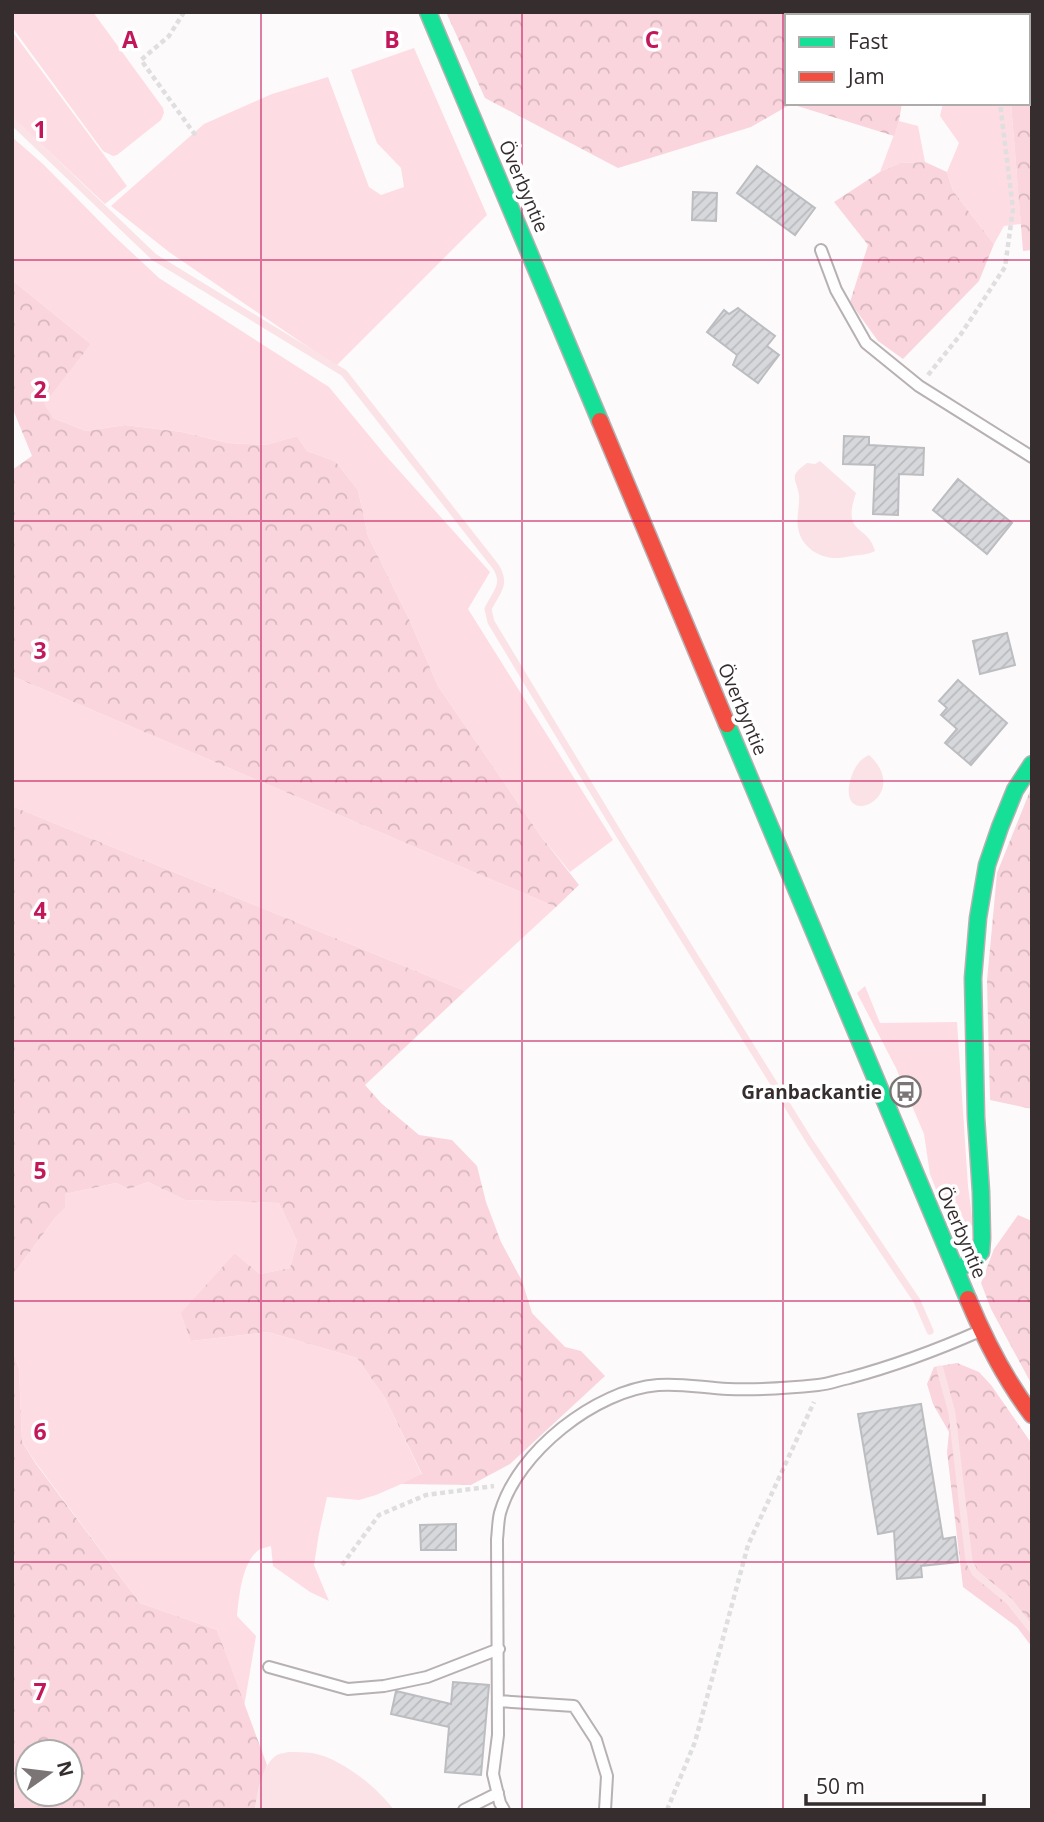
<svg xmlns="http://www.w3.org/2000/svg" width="1044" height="1822" viewBox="0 0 1044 1822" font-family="'Open Sans',sans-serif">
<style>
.green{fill:#fedce3}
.forest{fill:url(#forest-crowns);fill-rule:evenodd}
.water{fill:#fae2e7}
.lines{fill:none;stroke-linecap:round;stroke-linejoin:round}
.stream{stroke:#fae2e7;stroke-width:7}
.building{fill:url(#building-hatch);stroke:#bcbdc0;stroke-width:2}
.lane-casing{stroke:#b7b1b3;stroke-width:14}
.fast-casing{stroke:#b7b1b3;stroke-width:19}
.jam-casing{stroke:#b7b1b3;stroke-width:19}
.path{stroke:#dfdfdf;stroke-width:4.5;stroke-dasharray:5 3.5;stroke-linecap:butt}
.lane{stroke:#fffefe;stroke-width:10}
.fast{stroke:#16e098;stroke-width:16}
.jam{stroke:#f24e42;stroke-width:16}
.grid{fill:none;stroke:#c2185b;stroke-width:2;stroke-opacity:0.55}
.labels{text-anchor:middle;stroke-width:7;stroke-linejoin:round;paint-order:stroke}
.street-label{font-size:19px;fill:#352d2e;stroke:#fff}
.poi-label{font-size:19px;font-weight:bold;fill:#352d2e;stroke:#fff;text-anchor:end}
.grid-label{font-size:23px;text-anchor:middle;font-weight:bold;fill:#c2185b;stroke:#fff;stroke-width:7;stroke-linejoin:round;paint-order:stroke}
</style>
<defs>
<pattern id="forest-crowns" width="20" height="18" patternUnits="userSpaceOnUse" patternTransform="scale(1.75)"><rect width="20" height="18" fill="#fad5dd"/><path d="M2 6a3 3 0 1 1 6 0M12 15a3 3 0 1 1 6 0" fill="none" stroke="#d7b7be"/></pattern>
<pattern id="building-hatch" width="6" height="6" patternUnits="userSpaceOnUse" patternTransform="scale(1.75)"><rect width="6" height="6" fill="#d6d8dc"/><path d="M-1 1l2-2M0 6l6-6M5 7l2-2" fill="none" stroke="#b8babd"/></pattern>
</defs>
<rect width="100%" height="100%" fill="#fdfafb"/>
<path class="green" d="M12 12H93L163 108 164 113 161 120 117 155 113 156 103 151 12 27Z
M12 31 127 186 105 204 12 117Z
M414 48 487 215 336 366 169 252 111 206 204 124 272 94 328 77 369 187 381 195 404 187 401 168 377 143 351 70Z
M943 103H1011L1021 224 1004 226 994 244 953 191 947 172 959 143 940 116Z
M899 121 918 126 925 162 900 163 880 172Z
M12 137 43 164 113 235 159 278 329 387 386 456 490 572 468 609 613 840 570 872 540 835 438 686 409 619 368 536 358 490 335 461 307 451 297 436 266 445 228 443 182 432 125 425 86 431 53 418 43 404 91 344 12 280Z
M12 676 556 907 465 991 12 806Z
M865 986 880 1023 957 1022 968 1186 973 1224 962 1237 953 1233 930 1174 924 1134 896 1068 857 993Z
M148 1182 185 1200 279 1203 297 1241 290 1268 260 1274 235 1253 191 1341 268 1332 357 1358 385 1398 422 1475 376 1495 359 1500 327 1497 319 1533 314 1565 329 1601 310 1592 273 1566 271 1546C270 1546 261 1549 260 1549 242 1561 239 1596 237 1616L256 1636 244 1707 217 1630 140 1603 36 1463 22 1442 19 1369 12 1348V1276L55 1218 65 1208V1194L116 1183 129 1189Z"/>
<path class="forest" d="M446 12H917L916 16H787V103H902L899 121 894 136 791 104 751 127 618 168 485 98Z
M968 12H1032V250L1023 251 1011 103H1028V16H970Z
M925 162 947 172 953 191 994 244 979 281 903 359 878 341 850 302 868 245 834 202 880 172 900 163Z
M12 280 91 344 44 404 53 418 86 431 125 425 182 432 228 443 266 445 297 436 307 451 335 461 358 490 368 536 409 619 438 686 540 835 579 885 556 907 12 676V470L32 456 12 407Z
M1032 786V1109L990 1100 987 981 997 873Z
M12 806 465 991 365 1085 381 1103 419 1135 452 1140 477 1166 486 1202 501 1242 522 1281 532 1313 565 1347 581 1351 605 1376 510 1464 471 1485 401 1484 422 1474 385 1398 357 1358 268 1332 191 1341 181 1313 235 1253 260 1274 290 1268 297 1241 279 1203 185 1200 148 1182 129 1189 116 1183 65 1194V1208L55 1218 12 1276Z
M1018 1215 1032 1221V1385L991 1309 981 1283 994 1249Z
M12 1348 19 1369 22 1442 36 1464 140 1603 217 1630 267 1765 259 1786 255 1810H12ZM28 1752H70V1794H28Z
M957 1363 979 1372 991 1385 1032 1444V1647L1017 1627 963 1587 947 1452 949 1432 933 1404 927 1384 934 1367Z"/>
<path class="water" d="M820 461 856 493C841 536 868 524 875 551 869 554 866 554 860 555 853 555 845 558 838 558 820 559 801 547 798 528 796 517 800 506 799 495 796 477 788 477 807 463L815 464Z
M869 755C914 796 838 832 850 781 853 770 858 760 869 755Z
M289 1752C297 1752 305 1752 312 1753 341 1758 377 1787 394 1810H255C256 1794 263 1763 277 1755 281 1753 285 1753 289 1752Z"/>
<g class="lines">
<path class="stream" d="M12 121 154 257 344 373 496 567C507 585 496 592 488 609L491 622 620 836 810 1142 917 1301 930 1331
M940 1369 952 1413 969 1561 975 1573 1009 1601 1032 1630"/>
</g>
<path class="building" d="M757 166 815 208 795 235 737 193Z
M693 192 717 193 716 221 692 220Z
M738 308 775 336 767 346 779 355 758 383 733 365 737 355 707 332 724 310 729 314Z
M844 436 869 437V445L924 448 923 475 899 474 898 515 873 514 875 465 843 464Z
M958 479 1012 523 987 554 933 510Z
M1007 633 1015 665 980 674 973 641Z
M958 680 1007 723 971 765 945 743 957 729 941 715 947 708 939 701Z
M921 1404 943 1539 955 1537 958 1562 921 1566 922 1577 897 1579 894 1531 878 1534 858 1414Z
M456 1524V1550H421L420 1525Z
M453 1682 489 1685 481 1775 445 1772 449 1727 391 1714 396 1691 451 1704Z"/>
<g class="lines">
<defs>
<path id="lane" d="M821 250 836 290 866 343 919 386 1032 457
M269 1667 348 1689 384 1686 427 1677 499 1649
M498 1701 574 1706 596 1740 607 1776 605 1810
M464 1810 498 1793
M504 1810 500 1803 493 1774 498 1735 497 1539C498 1531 498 1521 500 1513 517 1452 596 1390 658 1385 682 1383 704 1388 728 1389 757 1390 789 1388 818 1385 829 1384 839 1380 849 1378 894 1366 937 1350 980 1331"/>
<path id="fast" d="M428 12 600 421
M727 724 968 1299
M956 1270 973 1261 981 1252 982 1238 981 1192 976 1117 973 978 978 918 987 865 1000 827 1015 790 1032 764"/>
<path id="jam" d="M600 421 727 724
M968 1299C985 1340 1005 1379 1032 1415"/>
</defs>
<use href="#lane" class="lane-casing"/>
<use href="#fast" class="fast-casing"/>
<use href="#jam" class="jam-casing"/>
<path class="path" d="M184 12 169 36 141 60 196 136
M928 375 961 334 1005 267 1013 209 1000 103
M342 1565 379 1515 426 1495 494 1486
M667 1810 695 1742 748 1545 814 1402"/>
<use href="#lane" class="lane"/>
<use href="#fast" class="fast"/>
<use href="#jam" class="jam"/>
</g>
<path class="grid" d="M261 12V1810M522 12V1810M783 12V1810M12 260H1032M12 521H1032M12 781H1032M12 1041H1032M12 1301H1032M12 1562H1032"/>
<defs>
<symbol id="bus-ring" viewBox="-11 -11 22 22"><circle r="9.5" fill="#fff" stroke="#7b7576" stroke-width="1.5"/><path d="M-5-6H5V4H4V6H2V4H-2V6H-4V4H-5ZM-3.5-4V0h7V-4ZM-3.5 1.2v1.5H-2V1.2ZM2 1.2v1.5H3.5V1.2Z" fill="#7b7576"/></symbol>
</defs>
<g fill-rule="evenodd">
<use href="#bus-ring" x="888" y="1074" width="35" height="35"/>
</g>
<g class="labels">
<g class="street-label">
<text transform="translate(524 186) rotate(67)" y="7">Överbyntie</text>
<text transform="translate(743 709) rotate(67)" y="7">Överbyntie</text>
<text transform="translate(962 1232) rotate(67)" y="7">Överbyntie</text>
</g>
<g class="poi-label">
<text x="882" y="1099">Granbackantie</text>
</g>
</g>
<g class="grid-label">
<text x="130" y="48">A</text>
<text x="392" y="48">B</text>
<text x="652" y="48">C</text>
<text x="40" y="138">1</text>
<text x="40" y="398">2</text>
<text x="40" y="659">3</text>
<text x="40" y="919">4</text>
<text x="40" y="1179">5</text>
<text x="40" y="1440">6</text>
<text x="40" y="1700">7</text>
</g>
<rect width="1044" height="1822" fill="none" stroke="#352d2e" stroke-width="28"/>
<rect x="785" y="14" width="245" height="91" fill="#ffffff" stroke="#aeabab" stroke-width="2"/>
<rect x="799" y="37" width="35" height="10" fill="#16e098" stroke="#aeabab" stroke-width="2"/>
<text x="848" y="49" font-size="21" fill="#352d2e">Fast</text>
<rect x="799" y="72" width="35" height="10" fill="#f24e42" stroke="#aeabab" stroke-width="2"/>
<text x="848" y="84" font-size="21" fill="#352d2e">Jam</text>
<g transform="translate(49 1773) rotate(76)"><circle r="33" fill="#ffffff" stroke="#aeabab" stroke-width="2"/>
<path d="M0-5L12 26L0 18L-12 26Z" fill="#7b7576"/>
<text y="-10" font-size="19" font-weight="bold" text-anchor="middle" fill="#352d2e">N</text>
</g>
<path d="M806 1794v10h178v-10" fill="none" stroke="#352d2e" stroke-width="3.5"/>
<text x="816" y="1794" font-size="21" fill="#352d2e" stroke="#ffffff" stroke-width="5" paint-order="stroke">50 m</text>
</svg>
